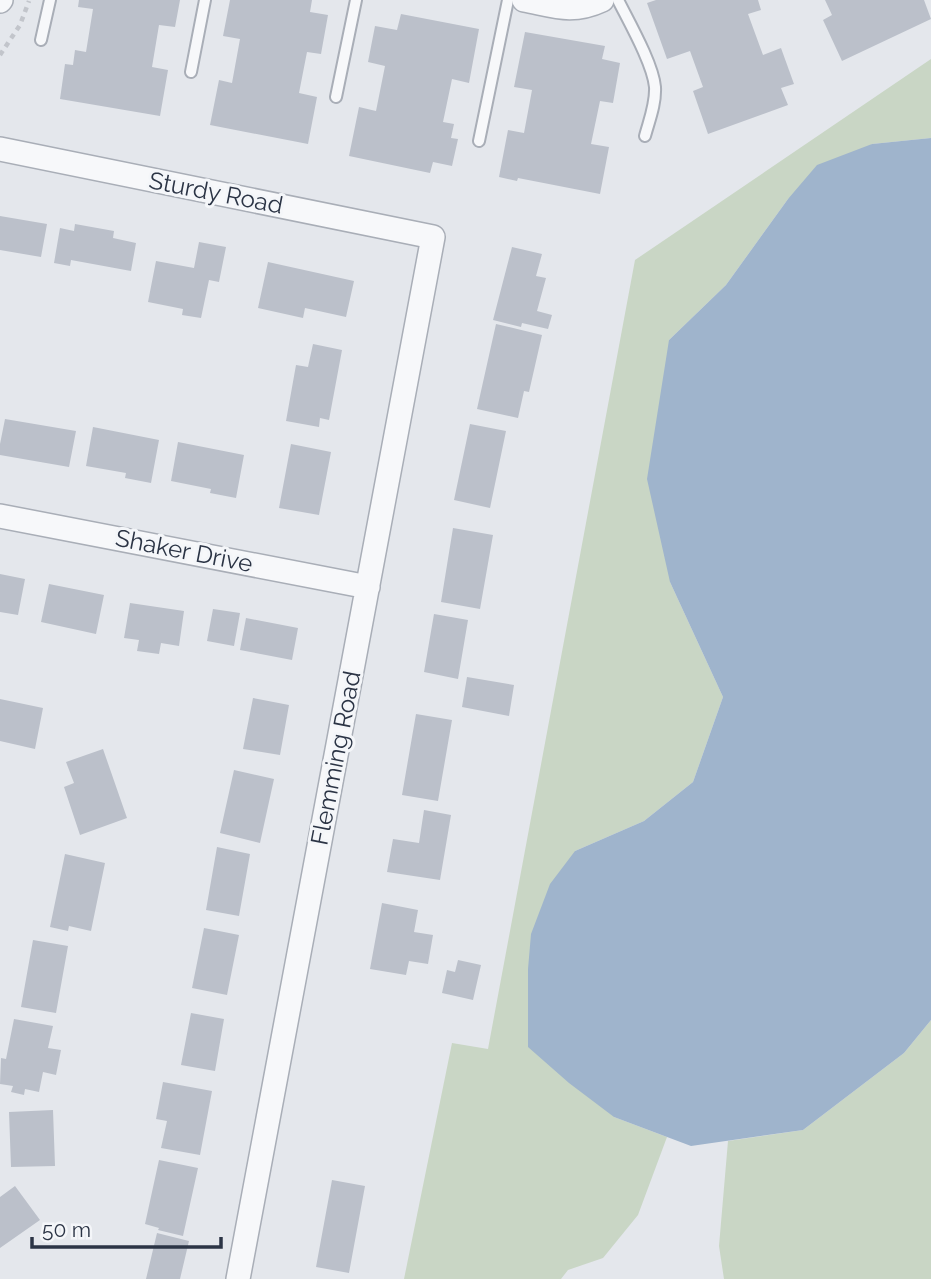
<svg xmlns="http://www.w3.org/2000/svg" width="931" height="1279" viewBox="0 0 931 1279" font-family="Raleway,sans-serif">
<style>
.green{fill:#c9d6c5}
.water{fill:#9fb4cc}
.building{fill:#bbc0ca}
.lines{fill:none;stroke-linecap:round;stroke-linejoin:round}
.lane-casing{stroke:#a9aeb7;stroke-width:14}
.street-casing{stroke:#a9aeb7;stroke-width:26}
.path{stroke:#c2c5cb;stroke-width:4.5;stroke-dasharray:5 5;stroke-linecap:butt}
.lane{stroke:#f7f8fa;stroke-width:10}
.street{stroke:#f7f8fa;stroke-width:23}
.labels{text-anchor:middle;stroke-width:6;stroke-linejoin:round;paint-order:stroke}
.street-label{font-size:24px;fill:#2b3445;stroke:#f4f6f9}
</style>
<rect width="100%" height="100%" fill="#e4e7ec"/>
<path class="green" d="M931 59V138L872 144 788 199 726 285 669 340 670 582 723 697 693 782 644 821 575 851 614 1117 667 1137 638 1215 603 1258 568 1270 561 1279H404L452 1043 488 1049 635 260Z
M931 1020V1279H724L719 1246 728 1141 803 1130 904 1053Z"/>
<path class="water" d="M931 138V1020L904 1053 803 1130 691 1146 614 1117 569 1083 528 1047V969L531 934 550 884 575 851 644 821 693 782 723 697 670 582 647 479 669 340 726 285 788 199 817 165 872 144Z"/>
<path class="building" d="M79 0H180L175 27 159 25 152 67 168 70 160 116 60 99 65 64 73 65 75 50 86 52 93 9 78 7Z
M230 0H312L310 12 328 15 321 54 307 52 299 93 317 97 308 144 210 125 219 80 232 83 240 39 223 36Z
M656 0H758L761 10 748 14 763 55 781 48 794 84 781 88 788 105 708 134 693 91 703 87 690 51 667 59 647 3Z
M825 0H924L931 19 842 61 823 20 832 15Z
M401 14 479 29 469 83 452 79 443 122 454 124 451 138 458 139 452 166 433 162 430 173 349 156 359 107 376 111 385 66 368 62 375 26 397 30Z
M525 32 605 46 602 59 620 63 613 103 600 101 591 144 609 147 600 194 518 178 517 181 499 177 508 130 524 133 532 90 514 87Z
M0 216 47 224 41 257 0 250Z
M75 224 114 231 113 238 136 243 131 271 71 260 70 266 54 263 60 228 74 231Z
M199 242 226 247 219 282 209 280 201 318 182 315 183 309 148 302 156 261 194 268Z
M512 247 542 254 536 276 546 278 537 311 552 315 548 329 522 323 521 327 493 320Z
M268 262 354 281 346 317 305 308 303 318 258 308Z
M496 324 542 335 529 392 524 391 518 418 477 409Z
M313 344 342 350 329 420 320 418 319 427 286 421 296 365 308 367Z
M5 419 76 431 69 467 0 455V444Z
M470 424 506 431 490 508 454 500Z
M93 427 159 440 151 483 125 478 126 473 86 466Z
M178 442 244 455 236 498 210 493 211 489 171 481Z
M291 444 331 452 319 515 279 508Z
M453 528 493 535 480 609 441 602Z
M0 574 25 579 18 615 0 612Z
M49 584 104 595 96 634 41 622Z
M130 603 184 611 179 646 161 643 159 654 137 651 139 640 124 638Z
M213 609 240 613 234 646 207 641Z
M434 614 468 620 458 679 424 672Z
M246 618 298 628 292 660 240 650Z
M467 677 514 685 509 716 462 707Z
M253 698 289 705 280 755 243 749Z
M0 699 43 708 35 749 0 741Z
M416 714 452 720 438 801 402 795Z
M103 749 127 818 80 835 64 787 74 783 66 762Z
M234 770 274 779 260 843 220 833Z
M424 810 451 815 440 880 387 872 393 839 419 843Z
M217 847 250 854 239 916 206 910Z
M65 854 105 863 91 931 69 926 68 931 50 927Z
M382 903 418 910 414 932 433 935 428 964 409 961 406 975 370 969Z
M204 928 239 935 227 995 192 988Z
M33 940 68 946 56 1013 21 1007Z
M458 960 481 965 473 1000 442 993 447 970 455 972Z
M191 1013 224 1019 215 1071 181 1065Z
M14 1019 53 1026 48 1048 61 1050 56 1075 43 1072 39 1092 25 1089 24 1095 11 1092 13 1086 0 1084 1 1058 6 1059Z
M163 1082 212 1091 200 1155 161 1148 167 1121 156 1119Z
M53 1110 55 1166 11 1167 9 1112Z
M159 1160 198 1168 183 1236 158 1230 159 1228 145 1224Z
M332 1180 365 1186 349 1273 316 1267Z
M15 1186 40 1220 0 1248V1197Z
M157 1233 189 1241 180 1279H146Z"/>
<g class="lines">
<defs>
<path id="lane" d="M618 0C629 22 653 64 655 87 656 104 649 121 645 136
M41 40 50 0
M191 72 205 0
M336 97 356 0
M479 141 508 0"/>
<path id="street" d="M524 0C555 6 572 14 602 0
M0 1 1 0
M0 149 433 237 238 1279
M0 516 368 587"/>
</defs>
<use href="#lane" class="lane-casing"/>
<use href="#street" class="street-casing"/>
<path class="path" d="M0 55 20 25 29 1"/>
<use href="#lane" class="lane"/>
<use href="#street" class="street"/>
</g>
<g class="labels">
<g class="street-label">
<text transform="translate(216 193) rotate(11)" y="8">Sturdy Road</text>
<text transform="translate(184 551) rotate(11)" y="8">Shaker Drive</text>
<text transform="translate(336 758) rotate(-79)" y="8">Flemming Road</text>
</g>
</g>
<path d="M32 1237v10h189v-10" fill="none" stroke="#2b3445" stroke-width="3.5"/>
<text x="42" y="1237" font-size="21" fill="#2b3445" stroke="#f4f6f9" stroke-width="5" paint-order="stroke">50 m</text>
</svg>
